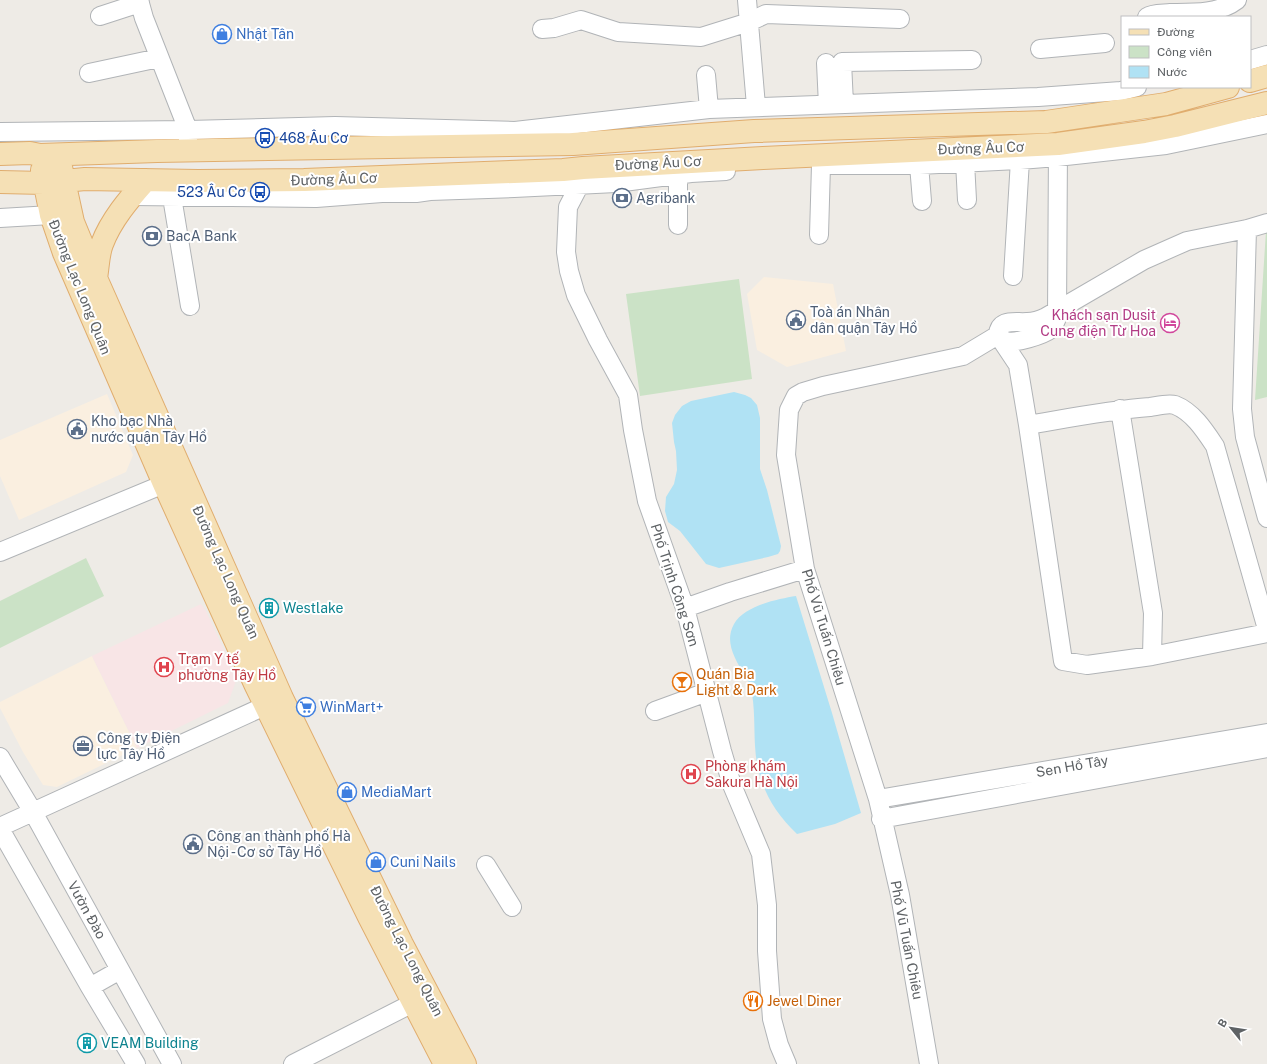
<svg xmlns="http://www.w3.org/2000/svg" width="1267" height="1064" viewBox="0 0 1267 1064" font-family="'Public Sans',sans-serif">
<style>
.commercial{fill:#faefe0}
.medical{fill:#f8e5e6}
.green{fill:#cbe2c6}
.water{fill:#b0e2f4}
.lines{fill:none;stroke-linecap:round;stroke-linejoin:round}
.minor-casing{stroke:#b1b4b7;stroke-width:20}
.major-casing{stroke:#e0ad6e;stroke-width:24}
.minor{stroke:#fff;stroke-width:18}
.major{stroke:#f5e0b5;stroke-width:22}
.labels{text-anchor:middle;stroke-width:4;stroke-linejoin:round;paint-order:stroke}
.shop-label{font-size:14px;fill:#366cbe;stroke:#fff;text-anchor:start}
.transit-label{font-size:14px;fill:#164399;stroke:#fff;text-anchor:start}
.street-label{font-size:14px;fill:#5e6265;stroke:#fff}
.service-label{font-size:14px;fill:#4e5e75;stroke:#fff;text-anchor:start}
.hotel-label{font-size:14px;fill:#b23c85;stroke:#fff;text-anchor:end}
.culture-label{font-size:14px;fill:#0d838f;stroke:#fff;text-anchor:start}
.health-label{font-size:14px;fill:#be3a42;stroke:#fff;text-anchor:start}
.food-label{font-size:14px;fill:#c56008;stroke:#fff;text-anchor:start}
</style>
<rect width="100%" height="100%" fill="#eeebe6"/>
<path class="commercial" d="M764 277 833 284 846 351 787 367 757 350 747 294Z
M107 394 133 455 126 472 19 520 0 476V440Z
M92 656 137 748 57 787 43 785 23 752 0 708V702Z"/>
<path class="medical" d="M201 604 206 611 237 678 228 703 137 748 92 656Z"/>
<path class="green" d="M1266 231H1267V397L1255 400Z
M739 279 752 379 640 396 626 294Z
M86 558 104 596 0 648V601Z"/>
<path class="water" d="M734 392 745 395 751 398 757 405 760 418V469L767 490 781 546 780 551 778 554 768 557 719 568 706 564 680 531 668 522 665 511 666 497 674 484 677 470 676 451 674 442 672 423 675 415 682 406 691 401Z
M796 596 832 713 861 813 835 824 797 834C771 809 757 782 755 746 754 727 755 707 751 688 750 683 747 679 744 675 735 658 724 642 734 624 744 606 777 599 796 596Z"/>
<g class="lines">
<defs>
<path id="minor" d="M139 0 144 18 188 130V140
M747 0 756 106
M100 16 140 3
M1147 17C1153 13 1164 14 1171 13 1193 13 1219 14 1237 0
M542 29 554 28 581 20 618 32 701 37 749 22 766 14 900 19
M1040 49 1105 43
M1250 60 1267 55
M826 63 828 105
M89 73 159 58
M706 75 709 109
M844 104 842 62 972 60
M0 132 188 130 335 126 515 131 709 109 1038 97 1121 91 1137 87
M965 162 967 200
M825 165H919L1020 160 1057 157 1166 145 1267 124
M919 165 922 201
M580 184 568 207 566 252 569 271 576 295 598 340 628 395 633 430 647 501 685 608 722 751 732 785 761 854 767 905V951L772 1019 779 1045 787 1064
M132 196 316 198 382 193H416L430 191 514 188 616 183 691 173 726 171
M172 197 190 306
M0 218 51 215
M678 225V175
M1247 229 1242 409 1245 437 1267 518
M819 235 821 165
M1013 276 1020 160
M998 335 1018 365 1028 425 1063 661 1087 665 1152 656 1267 633
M998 335C999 318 1015 323 1027 322 1034 322 1040 320 1046 317L1144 260 1187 241 1247 229 1267 223
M998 335C1000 338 1002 340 1006 341 1015 344 1043 335 1051 329 1054 326 1055 322 1057 318L1058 145
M1120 409 1153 613 1152 656
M1028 425C1069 418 1109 410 1150 407 1157 406 1168 403 1175 405 1193 412 1205 431 1215 446L1267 629
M0 552 164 484
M685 608 730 592 805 569
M655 711 707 692
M0 757 33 812 172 1064
M878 799 1267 733
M881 819 1267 748
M0 827 278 700
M0 829 90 987 136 1064
M486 865 512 907
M90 987 120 970
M293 1064 413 1003
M929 1064 900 895 878 799 805 569 786 455 789 410 796 396 803 392 823 386 963 356 998 335"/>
<path id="major" d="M1250 81 1267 76
M0 154 30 153 40 155 157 151 573 144 754 131 1046 122 1166 104 1228 87
M61 167 73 222 96 278 282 698 402 944 465 1064
M42 170 51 215 64 253 164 484 256 686 369 917 445 1064
M0 182 44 183 85 179 198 181 304 180 563 170 583 168 763 158 1058 144 1144 132 1175 126 1267 103
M96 278C98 267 98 254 102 244 111 220 129 199 146 180"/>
</defs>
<use href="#minor" class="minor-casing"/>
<use href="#major" class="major-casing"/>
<use href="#minor" class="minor"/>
<use href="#major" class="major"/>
</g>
<defs>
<symbol id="shop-ring" viewBox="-11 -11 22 22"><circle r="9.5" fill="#fff" stroke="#3f7fe0" stroke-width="1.5"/><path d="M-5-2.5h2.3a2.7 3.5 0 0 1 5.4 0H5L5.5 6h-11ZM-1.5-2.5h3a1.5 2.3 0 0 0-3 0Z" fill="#3f7fe0"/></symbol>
<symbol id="bus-ring" viewBox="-11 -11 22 22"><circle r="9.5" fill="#fff" stroke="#1a4fb4" stroke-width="1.5"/><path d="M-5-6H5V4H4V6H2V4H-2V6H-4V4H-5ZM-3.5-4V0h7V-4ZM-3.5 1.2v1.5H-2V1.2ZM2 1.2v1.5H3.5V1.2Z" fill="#1a4fb4"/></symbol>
<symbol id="bank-ring" viewBox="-11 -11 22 22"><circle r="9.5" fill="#fff" stroke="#5c6f8a" stroke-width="1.5"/><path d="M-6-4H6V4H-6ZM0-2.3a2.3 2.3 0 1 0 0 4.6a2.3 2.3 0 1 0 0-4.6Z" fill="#5c6f8a"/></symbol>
<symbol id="civic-ring" viewBox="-11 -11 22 22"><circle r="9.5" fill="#fff" stroke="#5c6f8a" stroke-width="1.5"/><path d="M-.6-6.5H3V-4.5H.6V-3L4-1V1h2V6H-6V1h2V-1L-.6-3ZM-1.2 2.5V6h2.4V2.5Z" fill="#5c6f8a"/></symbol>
<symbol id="hotel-ring" viewBox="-11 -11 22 22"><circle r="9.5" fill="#fff" stroke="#d1479c" stroke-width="1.5"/><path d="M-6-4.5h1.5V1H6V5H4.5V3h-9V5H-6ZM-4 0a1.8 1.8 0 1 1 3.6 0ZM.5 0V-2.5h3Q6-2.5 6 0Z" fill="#d1479c"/></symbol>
<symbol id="building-ring" viewBox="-11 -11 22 22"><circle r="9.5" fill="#fff" stroke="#0f9aa8" stroke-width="1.5"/><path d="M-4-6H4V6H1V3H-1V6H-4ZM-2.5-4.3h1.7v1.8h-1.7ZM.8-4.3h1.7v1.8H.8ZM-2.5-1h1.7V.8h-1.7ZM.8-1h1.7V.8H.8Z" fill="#0f9aa8"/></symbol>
<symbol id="hospital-ring" viewBox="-11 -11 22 22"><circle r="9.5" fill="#fff" stroke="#e0444e" stroke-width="1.5"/><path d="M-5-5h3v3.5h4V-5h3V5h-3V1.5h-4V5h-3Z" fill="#e0444e"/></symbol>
<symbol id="bar-ring" viewBox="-11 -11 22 22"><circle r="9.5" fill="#fff" stroke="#e8710a" stroke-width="1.5"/><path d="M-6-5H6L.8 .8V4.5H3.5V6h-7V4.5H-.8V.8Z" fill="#e8710a"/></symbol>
<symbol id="supermarket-ring" viewBox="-11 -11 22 22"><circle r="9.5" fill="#fff" stroke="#3f7fe0" stroke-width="1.5"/><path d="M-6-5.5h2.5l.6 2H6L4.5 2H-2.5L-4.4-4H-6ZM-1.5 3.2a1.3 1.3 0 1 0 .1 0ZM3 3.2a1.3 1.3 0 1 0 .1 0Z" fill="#3f7fe0"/></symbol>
<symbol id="office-ring" viewBox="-11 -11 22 22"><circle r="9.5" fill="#fff" stroke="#5c6f8a" stroke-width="1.5"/><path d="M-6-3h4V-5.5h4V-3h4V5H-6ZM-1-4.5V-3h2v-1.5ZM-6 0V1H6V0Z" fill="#5c6f8a"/></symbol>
<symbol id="restaurant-ring" viewBox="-11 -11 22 22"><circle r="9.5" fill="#fff" stroke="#e8710a" stroke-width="1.5"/><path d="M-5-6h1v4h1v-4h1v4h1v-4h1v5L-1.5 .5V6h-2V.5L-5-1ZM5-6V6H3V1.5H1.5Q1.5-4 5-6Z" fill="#e8710a"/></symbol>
</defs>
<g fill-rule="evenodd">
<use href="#shop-ring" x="211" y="23" width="22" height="22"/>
<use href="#bus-ring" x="254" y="127" width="22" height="22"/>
<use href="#bus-ring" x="249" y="181" width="22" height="22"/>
<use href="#bank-ring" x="611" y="187" width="22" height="22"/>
<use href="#bank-ring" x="141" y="225" width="22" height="22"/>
<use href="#civic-ring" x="785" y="309" width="22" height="22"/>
<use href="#hotel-ring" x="1159" y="312" width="22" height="22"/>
<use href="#civic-ring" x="66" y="418" width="22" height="22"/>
<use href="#building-ring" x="258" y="597" width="22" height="22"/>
<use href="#hospital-ring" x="153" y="656" width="22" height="22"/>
<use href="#bar-ring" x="671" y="671" width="22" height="22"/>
<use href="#supermarket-ring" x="295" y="696" width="22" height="22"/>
<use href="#office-ring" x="72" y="735" width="22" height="22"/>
<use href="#hospital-ring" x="680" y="763" width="22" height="22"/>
<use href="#shop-ring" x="336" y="781" width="22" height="22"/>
<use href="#civic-ring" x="182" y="833" width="22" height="22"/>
<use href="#shop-ring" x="365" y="851" width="22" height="22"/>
<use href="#restaurant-ring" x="742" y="990" width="22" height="22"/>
<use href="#building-ring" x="76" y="1032" width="22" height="22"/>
</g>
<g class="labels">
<g class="shop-label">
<text x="236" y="39">Nhật Tân</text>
<text x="320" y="712">WinMart+</text>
<text x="361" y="797">MediaMart</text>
<text x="390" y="867">Cuni Nails</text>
</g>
<g class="transit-label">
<text x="279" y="143">468 Âu Cơ</text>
<text x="246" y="197" text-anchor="end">523 Âu Cơ</text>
</g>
<g class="street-label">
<text transform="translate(981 148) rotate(-2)" y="5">Đường Âu Cơ</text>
<text transform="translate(658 163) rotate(-3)" y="5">Đường Âu Cơ</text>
<text transform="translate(334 179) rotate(-2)" y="5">Đường Âu Cơ</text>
<text transform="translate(80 287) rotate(68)" y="5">Đường Lạc Long Quân</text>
<text transform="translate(226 572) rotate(66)" y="5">Đường Lạc Long Quân</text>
<text transform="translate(675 585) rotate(72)" y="5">Phố Trịnh Công Sơn</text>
<text transform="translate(824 627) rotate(73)" y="5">Phố Vũ Tuấn Chiêu</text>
<text transform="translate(1072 766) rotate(-10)" y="5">Sen Hồ Tây</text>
<text transform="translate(87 910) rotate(61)" y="5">Vườn Đào</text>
<text transform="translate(907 940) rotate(79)" y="5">Phố Vũ Tuấn Chiêu</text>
<text transform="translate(407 951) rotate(63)" y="5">Đường Lạc Long Quân</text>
</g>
<g class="service-label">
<text x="636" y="203">Agribank</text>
<text x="166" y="241">BacA Bank</text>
<text x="810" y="317">Toà án Nhân<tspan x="810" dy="16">dân quận Tây Hồ</tspan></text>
<text x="91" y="426">Kho bạc Nhà<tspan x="91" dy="16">nước quận Tây Hồ</tspan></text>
<text x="97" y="743">Công ty Điện<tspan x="97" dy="16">lực Tây Hồ</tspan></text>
<text x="207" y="841">Công an thành phố Hà<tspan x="207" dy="16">Nội - Cơ sở Tây Hồ</tspan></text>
</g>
<g class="hotel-label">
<text x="1156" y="320">Khách sạn Dusit<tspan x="1156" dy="16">Cung điện Từ Hoa</tspan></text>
</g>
<g class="culture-label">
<text x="283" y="613">Westlake</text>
<text x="101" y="1048">VEAM Building</text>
</g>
<g class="health-label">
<text x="178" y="664">Trạm Y tế<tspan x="178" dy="16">phường Tây Hồ</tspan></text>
<text x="705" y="771">Phòng khám<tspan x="705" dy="16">Sakura Hà Nội</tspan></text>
</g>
<g class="food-label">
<text x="696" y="679">Quán Bia<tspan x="696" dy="16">Light &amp; Dark</tspan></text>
<text x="767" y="1006">Jewel Diner</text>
</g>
</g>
<rect x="1121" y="16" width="130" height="72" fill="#ffffff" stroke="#bfc0c1"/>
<rect x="1129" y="29" width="20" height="6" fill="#f5e0b5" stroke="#bfc0c1"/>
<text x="1157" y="36" font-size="12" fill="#5e6265">Đường</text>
<rect x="1129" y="46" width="20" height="12" fill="#cbe2c6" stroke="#bfc0c1"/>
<text x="1157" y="56" font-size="12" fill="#5e6265">Công viên</text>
<rect x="1129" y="66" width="20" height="12" fill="#b0e2f4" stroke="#bfc0c1"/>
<text x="1157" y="76" font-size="12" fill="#5e6265">Nước</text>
<g transform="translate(1231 1028) rotate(300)" stroke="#ffffff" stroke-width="3" paint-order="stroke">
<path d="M0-3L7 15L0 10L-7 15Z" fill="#5e6265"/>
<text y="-6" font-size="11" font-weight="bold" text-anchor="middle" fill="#5e6265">B</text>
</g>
</svg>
